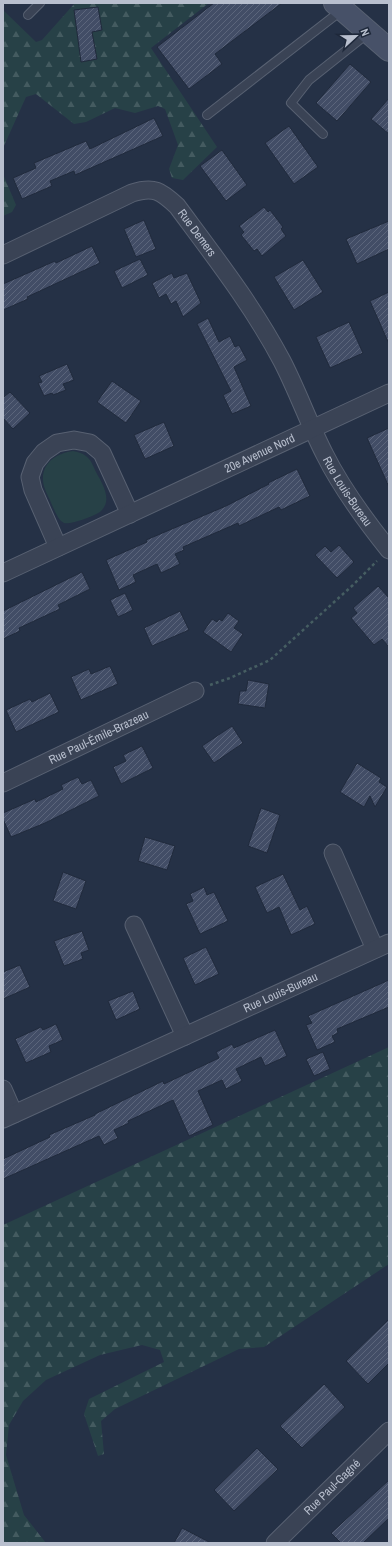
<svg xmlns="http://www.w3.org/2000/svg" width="392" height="1546" viewBox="0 0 392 1546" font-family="'Archivo Narrow',sans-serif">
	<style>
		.grass { fill: #274147 }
		.forest { fill: url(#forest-firs) }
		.building { fill: url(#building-hatch); stroke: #202a3c }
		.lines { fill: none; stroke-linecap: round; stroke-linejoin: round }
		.lane-casing { stroke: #586172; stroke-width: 10 }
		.street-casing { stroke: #586172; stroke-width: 19 }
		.secondary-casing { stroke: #586172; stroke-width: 24 }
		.path { stroke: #465e62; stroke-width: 2.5; stroke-dasharray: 3 3; stroke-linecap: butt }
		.lane { stroke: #3a4355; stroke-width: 8 }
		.street { stroke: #3a4355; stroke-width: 17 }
		.secondary { stroke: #475168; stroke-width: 22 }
		.labels { text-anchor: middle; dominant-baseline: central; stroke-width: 4; stroke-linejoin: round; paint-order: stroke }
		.street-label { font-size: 12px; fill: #b8bfce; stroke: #1e283a }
	</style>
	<defs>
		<pattern id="forest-firs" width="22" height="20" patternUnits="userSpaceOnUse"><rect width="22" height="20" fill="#274147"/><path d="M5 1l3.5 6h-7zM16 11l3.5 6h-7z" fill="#445b60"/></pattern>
		<pattern id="building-hatch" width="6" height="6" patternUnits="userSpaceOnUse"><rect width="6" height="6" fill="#424d66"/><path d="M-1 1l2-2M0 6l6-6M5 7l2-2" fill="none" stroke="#5b657b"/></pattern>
	</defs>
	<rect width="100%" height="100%" fill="#253146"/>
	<path class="grass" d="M 73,451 C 79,452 85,454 89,459 C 92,462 94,468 96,472 C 102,483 113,500 101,511 C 96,516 70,525 64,523 C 58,520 55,511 52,505 C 49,497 43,488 43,480 C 42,462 58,453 73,451 Z"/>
	<path class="forest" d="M 75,3 L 209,3 L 151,48 L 217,147 L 183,180 L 172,178 L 169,169 L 178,145 L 165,109 L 158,106 L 135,113 L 115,108 L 86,122 L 74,124 L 36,94 L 26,97 L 3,148 L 3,10 L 36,42 L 42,40 Z
		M 3,174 L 16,205 L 12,212 L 3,216 Z
		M 389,1047 L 389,1264 L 264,1347 L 239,1349 L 115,1409 L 101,1421 L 104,1454 L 98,1456 L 84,1414 L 89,1399 L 164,1362 L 160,1350 L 142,1345 L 100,1355 L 46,1380 L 23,1401 L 9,1425 L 6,1455 L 24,1515 L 46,1543 L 3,1543 L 3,1225 Z"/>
	<path class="building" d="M 214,3 L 282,3 L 215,54 L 222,64 L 189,89 L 157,47 Z
		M 98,7 L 102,30 L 92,32 L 97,59 L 81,62 L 74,10 Z
		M 350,64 L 371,82 L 337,121 L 316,103 Z
		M 389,98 L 389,134 L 371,119 Z
		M 154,118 L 163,136 L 75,175 L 74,171 L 50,181 L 52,186 L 22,199 L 13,178 L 36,168 L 34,163 L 86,141 L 90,149 Z
		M 289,126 L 318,167 L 294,184 L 265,143 Z
		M 222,150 L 247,185 L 226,201 L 200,166 Z
		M 264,207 L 268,212 L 270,210 L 283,227 L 281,229 L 286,236 L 262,256 L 257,249 L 254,251 L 241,235 L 244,232 L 239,226 Z
		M 144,220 L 156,249 L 136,257 L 124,229 Z
		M 389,221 L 389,249 L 357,264 L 346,239 Z
		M 92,246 L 100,263 L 27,297 L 28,299 L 3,310 L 3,284 L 55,261 L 56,263 Z
		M 140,259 L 148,275 L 122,288 L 114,271 Z
		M 303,260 L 323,292 L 294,310 L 274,277 Z
		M 172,273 L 174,278 L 187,273 L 201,303 L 183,317 L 176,301 L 171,304 L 166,294 L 159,298 L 152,283 Z
		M 389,292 L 389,344 L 370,301 Z
		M 208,318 L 219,342 L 230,336 L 235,347 L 239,345 L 247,360 L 234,367 L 251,406 L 232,414 L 223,395 L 231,391 L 197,324 Z
		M 349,322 L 363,353 L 330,368 L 316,337 Z
		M 67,364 L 74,380 L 63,384 L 66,390 L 53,395 L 52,393 L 44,396 L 38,383 L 42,382 L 39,376 Z
		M 112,381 L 141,401 L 126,423 L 97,402 Z
		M 10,392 L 30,413 L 13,429 L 3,418 L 3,398 Z
		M 164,422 L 174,446 L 145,459 L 134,435 Z
		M 389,428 L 389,487 L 367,438 Z
		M 297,469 L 310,496 L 281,510 L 279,507 L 239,526 L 238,523 L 183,547 L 184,550 L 175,554 L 180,564 L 161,573 L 157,564 L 133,575 L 136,582 L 119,590 L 106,560 L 147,542 L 146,540 L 226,506 L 269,484 L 268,483 Z
		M 339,545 L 354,562 L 337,578 L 315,555 L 325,546 L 331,552 Z
		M 82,572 L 90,589 L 58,605 L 60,609 L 19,628 L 20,631 L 3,639 L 3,611 Z
		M 378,586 L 389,598 L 389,647 L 382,639 L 374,645 L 351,618 L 357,613 L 353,608 Z
		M 125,593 L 133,610 L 118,617 L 110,600 Z
		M 180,611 L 189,630 L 152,646 L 144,628 Z
		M 228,613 L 239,621 L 234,628 L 243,634 L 231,652 L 203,632 L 212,619 L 217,622 L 219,619 L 222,621 Z
		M 110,666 L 118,684 L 81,700 L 71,677 L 89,669 L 91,674 Z
		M 248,680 L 269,684 L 265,708 L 238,704 L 240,691 L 246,691 Z
		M 50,693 L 59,712 L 16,732 L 6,710 L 30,699 L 32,702 Z
		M 232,726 L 243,743 L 214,763 L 202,746 Z
		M 142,746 L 153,768 L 121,784 L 113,767 L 126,761 L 123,755 Z
		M 357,763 L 381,778 L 379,782 L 387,787 L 375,807 L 370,796 L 364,807 L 340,792 Z
		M 78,777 L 82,784 L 91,780 L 99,796 L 45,823 L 11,837 L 3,819 L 3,813 L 35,799 L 36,802 L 63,789 L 61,785 Z
		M 261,808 L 280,815 L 267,853 L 248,846 Z
		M 145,837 L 175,846 L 167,870 L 138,861 Z
		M 63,872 L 86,881 L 76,909 L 53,901 Z
		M 283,874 L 300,910 L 307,906 L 315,924 L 291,935 L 279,907 L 267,913 L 255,887 Z
		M 204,887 L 207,895 L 214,892 L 228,921 L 200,934 L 186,904 L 193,901 L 190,894 Z
		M 82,931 L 89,950 L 81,953 L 83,959 L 64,966 L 54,941 Z
		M 206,947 L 219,974 L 195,985 L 183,958 Z
		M 20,965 L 30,987 L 3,999 L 3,972 Z
		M 389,980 L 389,1007 L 337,1029 L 338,1033 L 332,1036 L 335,1042 L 317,1050 L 306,1025 L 312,1023 L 308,1016 Z
		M 133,991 L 140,1009 L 116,1020 L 108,1001 Z
		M 56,1024 L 63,1040 L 49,1046 L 51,1052 L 26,1063 L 15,1039 L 41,1027 L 43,1030 Z
		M 275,1030 L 287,1056 L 265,1066 L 261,1057 L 236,1069 L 242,1081 L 226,1089 L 222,1080 L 198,1091 L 213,1125 L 189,1136 L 173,1100 L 128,1121 L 129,1123 L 114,1130 L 118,1138 L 104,1145 L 99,1136 L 3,1179 L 3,1159 L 50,1137 L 49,1135 L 95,1115 L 95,1114 L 163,1081 L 164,1084 L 219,1058 L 216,1052 L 232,1044 L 234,1048 Z
		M 323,1052 L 330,1069 L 314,1076 L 306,1059 Z
		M 389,1319 L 389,1363 L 368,1384 L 346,1361 Z
		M 324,1384 L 345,1407 L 302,1448 L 280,1426 Z
		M 257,1448 L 278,1469 L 234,1511 L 214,1490 Z
		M 389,1480 L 389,1518 L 363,1543 L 341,1543 L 331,1533 Z
		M 182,1528 L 211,1543 L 174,1543 Z"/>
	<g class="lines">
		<defs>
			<path id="lane" d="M 28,15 L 40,3
				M 207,115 L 342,10
				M 323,134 L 291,103 L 309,80 L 368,33"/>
			<g id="street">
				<path id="s1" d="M 3,255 L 132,193 C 154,186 161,191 177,206 C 214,256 253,306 282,361 C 298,392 309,424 325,455 C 342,489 365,520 389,550"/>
				<path d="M 58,547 L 33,490 L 30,477 L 35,463 L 44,452 L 57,443 L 74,440 L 90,443 L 102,453 L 130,514"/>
				<path id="s2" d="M 3,573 L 389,393"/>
				<path id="s3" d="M 3,783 L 195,691"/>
				<path d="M 333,853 L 375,949"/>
				<path d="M 134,925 L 185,1036"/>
				<path d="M 3,1089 L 14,1114"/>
				<path id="s4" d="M 3,1119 L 389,943"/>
				<path id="s5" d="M 275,1543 L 389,1431"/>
			</g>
			<path id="secondary" d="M 335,3 L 389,50"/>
		</defs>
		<use href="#lane" class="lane-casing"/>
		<use href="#street" class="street-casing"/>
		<use href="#secondary" class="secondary-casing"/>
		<path class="path" d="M 210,685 L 230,678 L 270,660 L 353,585 L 377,561"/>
		<use href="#lane" class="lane"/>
		<use href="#street" class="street"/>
		<use href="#secondary" class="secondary"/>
	</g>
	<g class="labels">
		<g class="street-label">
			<text stroke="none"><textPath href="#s1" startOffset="227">Rue Demers</textPath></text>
			<text stroke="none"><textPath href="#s2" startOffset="283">20e Avenue Nord</textPath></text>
			<text stroke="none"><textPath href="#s1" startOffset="527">Rue Louis-Bureau</textPath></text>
			<text stroke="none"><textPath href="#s3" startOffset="106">Rue Paul-Émile-Brazeau</textPath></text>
			<text stroke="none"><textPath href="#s4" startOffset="305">Rue Louis-Bureau</textPath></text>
			<text stroke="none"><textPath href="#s5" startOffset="80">Rue Paul-Gagné</textPath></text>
		</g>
	</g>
	<rect width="392" height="1546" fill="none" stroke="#b8bfce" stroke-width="8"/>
	<g transform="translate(356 36) rotate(68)" stroke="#1e283a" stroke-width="3" paint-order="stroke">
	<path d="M0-3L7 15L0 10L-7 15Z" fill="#b8bfce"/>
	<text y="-6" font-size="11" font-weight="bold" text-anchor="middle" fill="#b8bfce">N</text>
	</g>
</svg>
